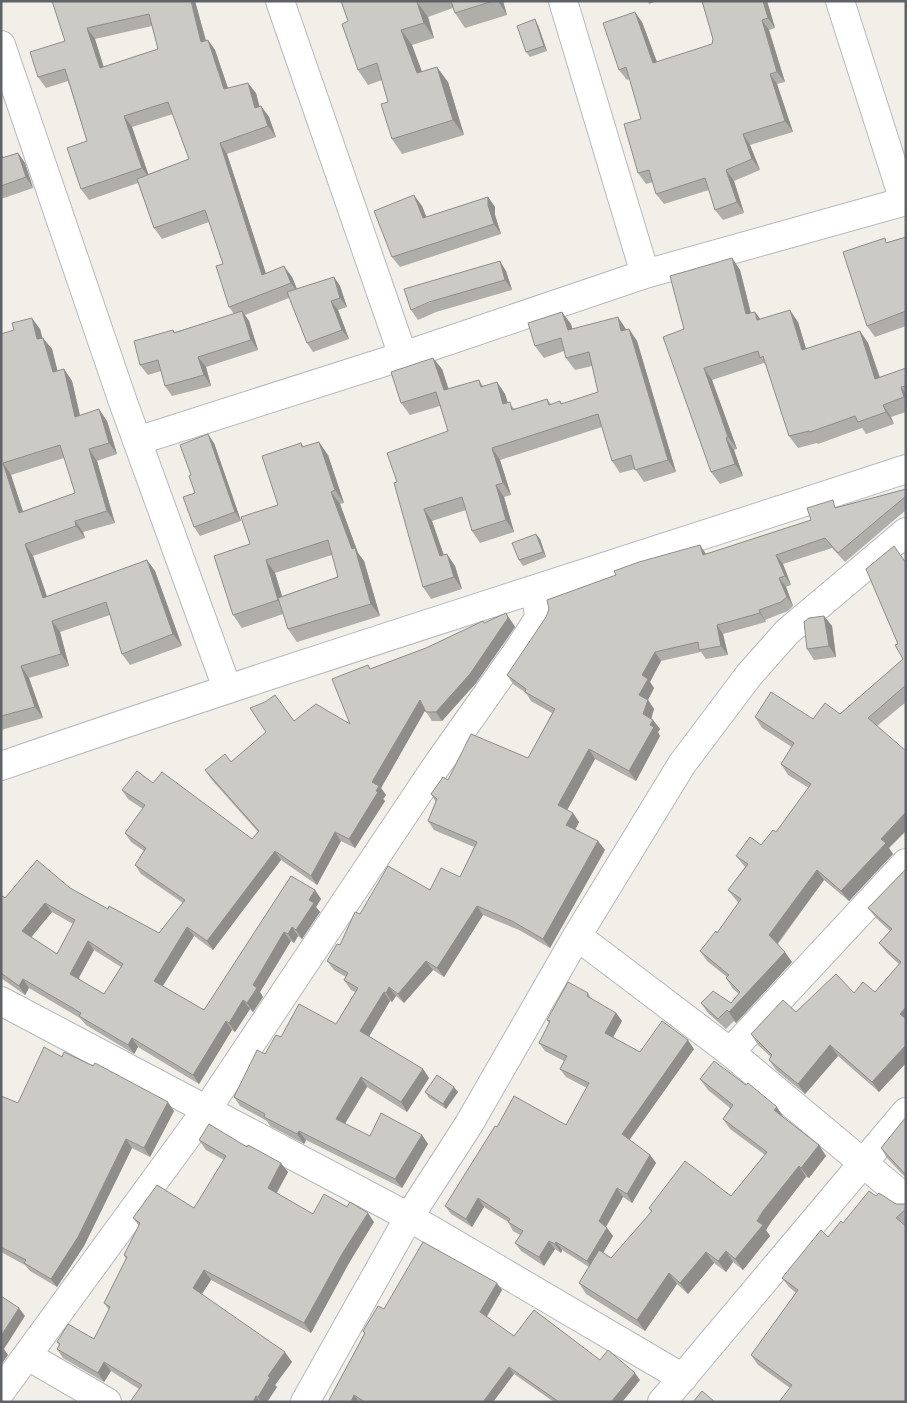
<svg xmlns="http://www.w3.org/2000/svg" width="907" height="1403" viewBox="0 0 907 1403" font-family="'DejaVu Sans',sans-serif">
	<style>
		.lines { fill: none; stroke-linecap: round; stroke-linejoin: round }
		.street-casing { stroke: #b5b8bc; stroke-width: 30 }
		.secondary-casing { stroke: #b6babf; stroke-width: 30 }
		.street { stroke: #fff; stroke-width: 28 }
		.secondary { stroke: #fff; stroke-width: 28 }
		.wall { fill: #afaea9; fill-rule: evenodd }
		.shaded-wall { fill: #8f8d8a }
		.building { fill: #cccac5; stroke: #8f8d8a; fill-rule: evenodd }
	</style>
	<rect width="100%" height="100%" fill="#f1efe8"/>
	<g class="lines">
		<defs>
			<path id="street" d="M 280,1 L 403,356
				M 563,1 L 645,274
				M 840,1 L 904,201
				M 1,45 L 123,402 L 227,688
				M 137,441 L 403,356 L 645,274 L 906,201
				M 577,936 L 730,1052 L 906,1199
				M 1,1001 L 409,1217 L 683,1378
				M 730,1052 L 906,863
				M 28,1356 L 107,1402
				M 1,1391 L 207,1109 L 433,771 L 519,649 L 539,618 L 536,590
				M 305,1402 L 409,1217 L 469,1124 L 577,936 L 682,764 L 749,675 L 787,632 L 906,532
				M 662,1402 L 906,1112"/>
			<path id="secondary" d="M 1,766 C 301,662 604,568 906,469"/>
		</defs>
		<use href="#street" class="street-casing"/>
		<use href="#secondary" class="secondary-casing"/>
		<use href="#street" class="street"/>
		<use href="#secondary" class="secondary"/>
	</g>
	<path class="wall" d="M 52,1 L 195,1 L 206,40 L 208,40 L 215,50 L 228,88 L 256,93 L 259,107 L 261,106 L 269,117 L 276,137 L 227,154 L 266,274 L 292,277 L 297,289 L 334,277 L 340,286 L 347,307 L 338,310 L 349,339 L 313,352 L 307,343 L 289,298 L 245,315 L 249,321 L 258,350 L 206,367 L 211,386 L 172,396 L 165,386 L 161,371 L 148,375 L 140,365 L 173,330 L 175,332 L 234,314 L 229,307 L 223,264 L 209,222 L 162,239 L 154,228 L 138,183 L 89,200 L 81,189 L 87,141 L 68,81 L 46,88 L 38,77 L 65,41 ZM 152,26 L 158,49 L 104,67 L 95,39 ZM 173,114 L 189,159 L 148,174 L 132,127 Z
		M 341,1 L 503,1 L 507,15 L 465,28 L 455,13 L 453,8 L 428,17 L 434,38 L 412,45 L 422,72 L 448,82 L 464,135 L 402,154 L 392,139 L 388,102 L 382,80 L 368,85 L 358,70 L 348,21 Z
		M 647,1 L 657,1 L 649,4 Z
		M 702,1 L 767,1 L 775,28 L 769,30 L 785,82 L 777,84 L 793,132 L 750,145 L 760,170 L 734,181 L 744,213 L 723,220 L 715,210 L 709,190 L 664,204 L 656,194 L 653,182 L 646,184 L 638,173 L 641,119 L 630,79 L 627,80 L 619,70 L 642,22 L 657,62 L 712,44 L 713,39 Z
		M 538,25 L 547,51 L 530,57 L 526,52 Z
		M 18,153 L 25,163 L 33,188 L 1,199 L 1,154 L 4,157 Z
		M 488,197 L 495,207 L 495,215 L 501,234 L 400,267 L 392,257 L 422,206 L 426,217 Z
		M 906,237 L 906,326 L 875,337 L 867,326 L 888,242 Z
		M 732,258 L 740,270 L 751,313 L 760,319 L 798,322 L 806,349 L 860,331 L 868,343 L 880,377 L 906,368 L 906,412 L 891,417 L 894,424 L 866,434 L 862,428 L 818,444 L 817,443 L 798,448 L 789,436 L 767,367 L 764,363 L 712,380 L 737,449 L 734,450 L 743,476 L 720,484 L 711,472 L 684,329 Z
		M 506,271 L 512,290 L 436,312 L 418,320 L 411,310 Z
		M 571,324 L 572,329 L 629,329 L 637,341 L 676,472 L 644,482 L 635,469 L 620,473 L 612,461 L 602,427 L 500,460 L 511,495 L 504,497 L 514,532 L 480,543 L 472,531 L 466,510 L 432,521 L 444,555 L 455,566 L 462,589 L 431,599 L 423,587 L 397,482 L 448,431 L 440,406 L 410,415 L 401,403 L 442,369 L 448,389 L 479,380 L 483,386 L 497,382 L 505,394 L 508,403 L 515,409 L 547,399 L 551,404 L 562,404 L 598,392 L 592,366 L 575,370 L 566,358 L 564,351 L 544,358 L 535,346 Z
		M 40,329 L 42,338 L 52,349 L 57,371 L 64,369 L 72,381 L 80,415 L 107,421 L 117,454 L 97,461 L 115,523 L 83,532 L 85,538 L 33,556 L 47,596 L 147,560 L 155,571 L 182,646 L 130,665 L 122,654 L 110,615 L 60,632 L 69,666 L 29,678 L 43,718 L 1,730 L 1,334 ZM 64,458 L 75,493 L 23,511 L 11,475 Z
		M 214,443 L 241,521 L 200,536 L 194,527 L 195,493 L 191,475 Z
		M 301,443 L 304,447 L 328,455 L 344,503 L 340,504 L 358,553 L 364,561 L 380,616 L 297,642 L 288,629 L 283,614 L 242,628 L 233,615 L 250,544 L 278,505 ZM 332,555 L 338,577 L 282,596 L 275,573 Z
		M 906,489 L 906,510 L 845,562 L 832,548 L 783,564 L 791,585 L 786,587 L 793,606 L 788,611 L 765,620 L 766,622 L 723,634 L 728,655 L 706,659 L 701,652 L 661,661 L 650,682 L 654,688 L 648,700 L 654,709 L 651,718 L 660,729 L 658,732 L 660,736 L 636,781 L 595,759 L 567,810 L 573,813 L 579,822 L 575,829 L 598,841 L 605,850 L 550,948 L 519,930 L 483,915 L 444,977 L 433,970 L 404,1003 L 396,996 L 392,1002 L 390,1001 L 369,1036 L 423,1069 L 429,1078 L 407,1112 L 367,1087 L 345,1124 L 370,1136 L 422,1135 L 428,1144 L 402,1188 L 306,1140 L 304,1144 L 270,1126 L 267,1121 L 240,1106 L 234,1097 L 265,1054 L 281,1037 L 336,1024 L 355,992 L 351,990 L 344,980 L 346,977 L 334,970 L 327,961 L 340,945 L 360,914 L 430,890 L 460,877 L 474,847 L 434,830 L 428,821 L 436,802 L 431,794 L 448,780 L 528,758 L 552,713 L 531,701 L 526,693 L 513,684 L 507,675 L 706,554 L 811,520 L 838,507 Z
		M 540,539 L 546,557 L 523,566 L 519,560 Z
		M 906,563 L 906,702 L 877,726 L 889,848 L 893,854 L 849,901 L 824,880 L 778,944 L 792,962 L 736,1023 L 734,1021 L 726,1029 L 708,1013 L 701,1003 L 731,1003 L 739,994 L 733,989 L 726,978 L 727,977 L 707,961 L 700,951 L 717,933 L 739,903 L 736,900 L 728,890 L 745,867 L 736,856 L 761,845 L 776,832 L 809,788 L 788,775 L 781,764 L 792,747 L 762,728 L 755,717 L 813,719 L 840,714 L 903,659 L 898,644 Z
		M 824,616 L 832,626 L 836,657 L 814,660 L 807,649 Z
		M 512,622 L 515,627 L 476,683 L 442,721 L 432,721 L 425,710 L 381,788 L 386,795 L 383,799 L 385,801 L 355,848 L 341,841 L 317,885 L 281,860 L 213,950 L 194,936 L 163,986 L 204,1010 L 315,890 L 321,899 L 316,907 L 320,912 L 302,939 L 298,936 L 294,943 L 291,941 L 260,992 L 263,997 L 253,1012 L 250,1009 L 235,1032 L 232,1030 L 199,1084 L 138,1047 L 134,1054 L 86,1025 L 80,1018 L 29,988 L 25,995 L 1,978 L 1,895 L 5,898 L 70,888 L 108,909 L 159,933 L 183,903 L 141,874 L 135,865 L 144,851 L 131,842 L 125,833 L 143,809 L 128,799 L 122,790 L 153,783 L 252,839 L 258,832 L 211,779 L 205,770 L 231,762 L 294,721 L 350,724 L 371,669 L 426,648 L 484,623 ZM 52,912 L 73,924 L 57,954 L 31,937 ZM 94,950 L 121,967 L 104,994 L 78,979 Z
		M 906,869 L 906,1063 L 879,1092 L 838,1056 L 805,1094 L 776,1070 L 769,1060 L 771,1057 L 758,1045 L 751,1034 L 796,1012 L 854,993 L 875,992 L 899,964 L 887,953 L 879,943 L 890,931 L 876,918 L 868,908 Z
		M 588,993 L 592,1000 L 616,1013 L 622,1021 L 613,1037 L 640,1052 L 694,1049 L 629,1140 L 650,1155 L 656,1163 L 632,1203 L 623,1197 L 606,1227 L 613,1236 L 603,1253 L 611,1258 L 651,1212 L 649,1208 L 731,1196 L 765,1155 L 730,1129 L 723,1119 L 730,1108 L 708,1090 L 700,1079 L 784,1118 L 819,1145 L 826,1156 L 809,1178 L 806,1177 L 771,1222 L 766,1230 L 770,1236 L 743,1270 L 733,1262 L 726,1272 L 714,1263 L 688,1294 L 677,1284 L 645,1331 L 586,1294 L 579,1283 L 589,1267 L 562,1250 L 561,1253 L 555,1249 L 544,1266 L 521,1251 L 515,1243 L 520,1235 L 513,1231 L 508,1222 L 484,1207 L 472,1227 L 451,1214 L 445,1206 L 497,1127 L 566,1125 L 587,1088 L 566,1077 L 560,1069 L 564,1061 L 545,1051 L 539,1043 L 549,1023 L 547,1020 Z
		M 62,1057 L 174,1111 L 150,1157 L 132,1148 L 84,1246 L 57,1287 L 30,1271 L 25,1265 L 1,1252 L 1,1096 L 18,1103 Z
		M 425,1092 L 458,1092 L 446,1109 L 429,1098 Z
		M 906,1117 L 906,1178 L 887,1158 L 881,1148 Z
		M 199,1140 L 288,1172 L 277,1193 L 313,1214 L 374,1222 L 349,1263 L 311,1333 L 211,1280 L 202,1294 L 292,1362 L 275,1385 L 277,1387 L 267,1402 L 130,1402 L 139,1389 L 111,1371 L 104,1382 L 63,1358 L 57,1349 L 59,1345 L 57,1342 L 94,1339 L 109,1310 L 104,1303 L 126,1259 L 124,1255 L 139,1226 L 133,1218 L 194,1208 L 224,1160 L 206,1150 Z
		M 876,1196 L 896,1204 L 904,1204 L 906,1209 L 906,1226 L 790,1388 L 758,1365 L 751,1355 L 796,1293 L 789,1287 L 782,1278 L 843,1223 Z
		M 502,1290 L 487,1317 L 514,1336 L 600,1360 L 640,1380 L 622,1402 L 554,1402 L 514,1374 L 493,1402 L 328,1402 L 364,1334 L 363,1331 L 384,1309 Z"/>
	<path class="shaded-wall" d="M 191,1 L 195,1 L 209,53 L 201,42 Z
		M 498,1 L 503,1 L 507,15 Z
		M 763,1 L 767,1 L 775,28 L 768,18 Z
		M 417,2 L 428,17 L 434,38 L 424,23 Z
		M 635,12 L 642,22 L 661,73 L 653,63 Z
		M 535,19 L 538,25 L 547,51 L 544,46 Z
		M 762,20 L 769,30 L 785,82 L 777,72 Z
		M 87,28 L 95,39 L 107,79 L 100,68 Z
		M 401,30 L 412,45 L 428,88 L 417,73 Z
		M 208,40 L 215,50 L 232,100 L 224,89 Z
		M 437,67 L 448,82 L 464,135 L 453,120 Z
		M 770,74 L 777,84 L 793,132 L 785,121 Z
		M 248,83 L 256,93 L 263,119 L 255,108 Z
		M 261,106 L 269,117 L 276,137 L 268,126 Z
		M 124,116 L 132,127 L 150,179 L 142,168 Z
		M 743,134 L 750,145 L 760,170 L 752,159 Z
		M 220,143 L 227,154 L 270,286 L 262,275 Z
		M 18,153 L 25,163 L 33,188 L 26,177 Z
		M 726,170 L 734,181 L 744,213 L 737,202 Z
		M 414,195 L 422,206 L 431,228 L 423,218 Z
		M 488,197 L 495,207 L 495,215 L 501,234 L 494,224 L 488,205 Z
		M 732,258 L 740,270 L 754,326 L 746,314 Z
		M 500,261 L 506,271 L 512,290 L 505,280 Z
		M 284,266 L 292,277 L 299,294 L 291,283 Z
		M 334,277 L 340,286 L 347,307 L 340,298 Z
		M 331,301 L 338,310 L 349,339 L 342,330 Z
		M 790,310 L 798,322 L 810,362 L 802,350 Z
		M 242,311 L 249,321 L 258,350 L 251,340 Z
		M 562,312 L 571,324 L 576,342 L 568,330 Z
		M 755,312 L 764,324 L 757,320 Z
		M 618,317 L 626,329 L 630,343 L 621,331 Z
		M 32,318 L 40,329 L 46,351 L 37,339 Z
		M 629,329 L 637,341 L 676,472 L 668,460 Z
		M 860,331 L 868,343 L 884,391 L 875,379 Z
		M 43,338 L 52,349 L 61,384 L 53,372 Z
		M 198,357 L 206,367 L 211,386 L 204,375 Z
		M 433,358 L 442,369 L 453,402 L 444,390 Z
		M 704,368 L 712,380 L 737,449 L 728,437 Z
		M 64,369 L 72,381 L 83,429 L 75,417 Z
		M 497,382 L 505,394 L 512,416 L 503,404 Z
		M 901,387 L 906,394 L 906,399 L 904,397 Z
		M 883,405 L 891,417 L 894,424 L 886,412 Z
		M 99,409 L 107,421 L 117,454 L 109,443 Z
		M 208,434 L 214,443 L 241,521 L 235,512 Z
		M 726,438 L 734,450 L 743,476 L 735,464 Z
		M 319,442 L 328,455 L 344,503 L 335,490 Z
		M 492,448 L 500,460 L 511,495 L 503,483 Z
		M 89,449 L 97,461 L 115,523 L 107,511 Z
		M 3,463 L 11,475 L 27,524 L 19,513 Z
		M 496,485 L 504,497 L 514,532 L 506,520 Z
		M 331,492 L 340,504 L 358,553 L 364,561 L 380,616 L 371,604 Z
		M 424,509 L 432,521 L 448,568 L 440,556 Z
		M 75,521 L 83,532 L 85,538 L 76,526 Z
		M 536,534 L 540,539 L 546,557 L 543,552 Z
		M 25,544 L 33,556 L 51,609 L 43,598 Z
		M 700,545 L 706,554 L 703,555 Z
		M 447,554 L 455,566 L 462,589 L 454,577 Z
		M 776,555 L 783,564 L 791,585 L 785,576 Z
		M 147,560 L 155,571 L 182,646 L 173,634 Z
		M 266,560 L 275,573 L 287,613 L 278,600 Z
		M 779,578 L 786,587 L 793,606 L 787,597 Z
		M 759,610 L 765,620 L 766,622 L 760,613 Z
		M 506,613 L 515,627 L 476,683 L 442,721 L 436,712 Z
		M 824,616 L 832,626 L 836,657 L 829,646 Z
		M 52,621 L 60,632 L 69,666 L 61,654 Z
		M 717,625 L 723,634 L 728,655 L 721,646 Z
		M 655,652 L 661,661 L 650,682 L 654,688 L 648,700 L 654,709 L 650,723 L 643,714 L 639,695 L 642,675 Z
		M 21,666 L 29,678 L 43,718 L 35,707 Z
		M 420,700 L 426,709 L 381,788 L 386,795 L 383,799 L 385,801 L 355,848 L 349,839 L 372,782 Z
		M 653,720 L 660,729 L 658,732 L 660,736 L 636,781 L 629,771 Z
		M 589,749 L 595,759 L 565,814 L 558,805 Z
		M 906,812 L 906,831 L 889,848 L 893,854 L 849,901 L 841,891 L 881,839 Z
		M 573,813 L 579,822 L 573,834 L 566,825 Z
		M 335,832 L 341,841 L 317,885 L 311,876 Z
		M 598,841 L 605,850 L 550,948 L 543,939 Z
		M 275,851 L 281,860 L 213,950 L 207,941 Z
		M 817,870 L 824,880 L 776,945 L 769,935 Z
		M 315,890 L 321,899 L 316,907 L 320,912 L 302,939 L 296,930 L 309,900 Z
		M 45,903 L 52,912 L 29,940 L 22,931 Z
		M 477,906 L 483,915 L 444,977 L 437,968 Z
		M 187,927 L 194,936 L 160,990 L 154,981 Z
		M 292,927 L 298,936 L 294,943 L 288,934 Z
		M 284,932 L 291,941 L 260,992 L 263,997 L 253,1012 L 247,1003 L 253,985 Z
		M 88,941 L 94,950 L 76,983 L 70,974 Z
		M 785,952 L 792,962 L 736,1023 L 729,1012 Z
		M 426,961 L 433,970 L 404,1003 L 398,994 Z
		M 23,979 L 29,988 L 25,995 L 19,986 Z
		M 389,987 L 396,996 L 392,1002 L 386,993 Z
		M 384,992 L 390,1001 L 367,1040 L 360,1031 Z
		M 243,1000 L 250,1009 L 235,1032 L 229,1023 Z
		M 906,1007 L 906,1022 L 900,1014 Z
		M 616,1013 L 622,1021 L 611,1041 L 605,1033 Z
		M 226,1021 L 232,1030 L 199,1084 L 193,1075 Z
		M 132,1038 L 138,1047 L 134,1054 L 128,1045 Z
		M 688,1040 L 694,1049 L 628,1142 L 622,1134 Z
		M 830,1045 L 838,1056 L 805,1094 L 798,1084 Z
		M 906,1045 L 906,1063 L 879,1092 L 872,1082 Z
		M 423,1069 L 429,1078 L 407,1112 L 401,1102 Z
		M 361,1077 L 367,1087 L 342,1128 L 336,1119 Z
		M 454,1087 L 458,1092 L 446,1109 L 443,1104 Z
		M 168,1102 L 174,1111 L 150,1157 L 144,1148 Z
		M 777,1107 L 784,1118 L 774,1110 Z
		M 299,1131 L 306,1140 L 304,1144 L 297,1134 Z
		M 422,1135 L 428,1144 L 402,1188 L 395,1179 Z
		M 126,1139 L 132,1148 L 84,1246 L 57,1287 L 51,1279 Z
		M 819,1145 L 826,1156 L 809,1178 L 801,1168 Z
		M 650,1155 L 656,1163 L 632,1203 L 627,1194 Z
		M 281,1163 L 288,1172 L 274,1197 L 268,1188 Z
		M 799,1166 L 806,1177 L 771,1222 L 766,1230 L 770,1236 L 743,1270 L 735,1259 L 763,1211 Z
		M 617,1188 L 623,1197 L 604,1230 L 599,1221 Z
		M 478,1198 L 484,1207 L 472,1227 L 466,1219 Z
		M 368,1213 L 374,1222 L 349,1263 L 311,1333 L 304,1323 L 342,1254 Z
		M 607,1228 L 613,1236 L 593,1270 L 587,1261 Z
		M 549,1241 L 555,1249 L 544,1266 L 539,1257 Z
		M 556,1242 L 562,1250 L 561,1253 L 555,1244 Z
		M 726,1251 L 733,1262 L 726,1272 L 718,1261 Z
		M 706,1252 L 714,1263 L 688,1294 L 680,1283 Z
		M 204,1270 L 211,1280 L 200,1297 L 193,1288 Z
		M 669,1273 L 677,1284 L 645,1331 L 637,1320 Z
		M 497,1283 L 502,1290 L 485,1319 L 480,1312 Z
		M 19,1308 L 25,1316 L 4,1349 L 8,1355 L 1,1365 L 1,1336 Z
		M 285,1352 L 292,1362 L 275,1385 L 277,1387 L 267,1402 L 261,1402 L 258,1397 L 268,1376 Z
		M 104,1362 L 111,1371 L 104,1382 L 98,1373 Z
		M 509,1367 L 514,1374 L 493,1402 L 483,1402 Z
		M 635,1373 L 640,1380 L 622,1402 L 611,1402 Z
		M 354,1395 L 359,1402 L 351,1402 Z
		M 256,1396 L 260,1402 L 253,1402 Z"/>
	<path class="building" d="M 52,1 L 191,1 L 201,42 L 208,40 L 224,89 L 248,83 L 255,108 L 261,106 L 268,126 L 220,143 L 262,275 L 284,266 L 291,283 L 229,307 L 216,266 L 223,264 L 205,210 L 154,228 L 137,179 L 189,159 L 168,102 L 124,116 L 142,168 L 81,189 L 67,148 L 87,141 L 65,69 L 38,77 L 30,52 L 65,41 ZM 149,14 L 158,49 L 100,68 L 87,28 Z
		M 341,1 L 419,1 L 417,2 L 424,23 L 401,30 L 417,73 L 437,67 L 453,120 L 392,139 L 381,104 L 388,102 L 377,63 L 358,70 L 342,24 L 348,21 Z
		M 451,1 L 493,1 L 455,13 Z
		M 702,1 L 763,1 L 768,18 L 762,20 L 777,72 L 770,74 L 785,121 L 743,134 L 752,159 L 726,170 L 737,202 L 715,210 L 705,178 L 656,194 L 649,170 L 638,173 L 624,124 L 641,119 L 626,67 L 619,70 L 603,23 L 635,12 L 653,63 L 712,44 L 713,39 Z
		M 535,19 L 544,46 L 526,52 L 517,26 Z
		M 18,153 L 26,177 L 1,186 L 1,157 L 2,158 Z
		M 414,195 L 423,218 L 488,197 L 488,205 L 494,224 L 392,257 L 374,211 Z
		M 906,237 L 906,311 L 867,326 L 843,252 L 885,238 L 886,243 Z
		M 732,258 L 746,314 L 755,312 L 757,320 L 790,310 L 802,350 L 860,331 L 875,379 L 906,368 L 906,386 L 901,387 L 904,397 L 883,405 L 886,412 L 858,422 L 855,416 L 810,432 L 809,431 L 789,436 L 763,356 L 760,358 L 758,351 L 704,368 L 728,437 L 726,438 L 735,464 L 711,472 L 663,337 L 684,329 L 670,276 Z
		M 500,261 L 505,280 L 429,302 L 411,310 L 404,289 Z
		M 334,277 L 340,298 L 331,301 L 342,330 L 307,343 L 287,292 Z
		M 242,311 L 251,340 L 198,357 L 204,375 L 165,386 L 158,360 L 140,365 L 134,341 L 173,330 L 174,333 Z
		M 562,312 L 568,330 L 618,317 L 621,331 L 629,329 L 668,460 L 635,470 L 631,455 L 612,461 L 598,414 L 492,448 L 503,483 L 496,485 L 506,520 L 472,531 L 462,497 L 424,509 L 440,556 L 447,554 L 454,577 L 423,587 L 394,483 L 397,482 L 387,453 L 448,431 L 436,392 L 401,403 L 391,372 L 433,358 L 444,390 L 479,380 L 481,387 L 497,382 L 503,404 L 510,402 L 512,410 L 547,399 L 549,405 L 560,401 L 561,404 L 598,392 L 589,352 L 566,358 L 561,338 L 535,346 L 528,323 Z
		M 32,318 L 37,339 L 43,338 L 53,372 L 64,369 L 75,417 L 99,409 L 109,443 L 89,449 L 107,511 L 75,521 L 76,526 L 25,544 L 43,598 L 147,560 L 173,634 L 122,654 L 106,602 L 52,621 L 61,654 L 21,666 L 35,707 L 1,716 L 1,334 L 14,330 L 12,323 ZM 60,445 L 75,493 L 19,513 L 3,463 Z
		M 208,434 L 235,512 L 194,527 L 183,497 L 195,493 L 189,476 L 191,475 L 180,445 Z
		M 319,442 L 335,490 L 331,492 L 352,549 L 355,548 L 371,604 L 288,629 L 278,598 L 338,577 L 328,540 L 266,560 L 278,600 L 233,615 L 214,556 L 250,544 L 241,517 L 278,505 L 262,456 L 301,443 L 302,447 Z
		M 906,489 L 906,496 L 838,553 L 825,538 L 776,555 L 785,576 L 779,578 L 787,597 L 781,602 L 759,610 L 760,613 L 717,625 L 721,646 L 699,650 L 698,642 L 655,652 L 642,675 L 648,679 L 639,695 L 648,700 L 643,714 L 653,720 L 650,725 L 654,727 L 629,771 L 589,749 L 558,805 L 573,813 L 566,825 L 598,841 L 543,939 L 512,921 L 477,906 L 437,968 L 426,961 L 398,994 L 389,987 L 386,993 L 384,992 L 360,1031 L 423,1069 L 401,1102 L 361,1077 L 336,1119 L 370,1136 L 381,1113 L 422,1135 L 395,1179 L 299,1131 L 297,1134 L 264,1117 L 265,1114 L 234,1097 L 257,1050 L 265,1054 L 276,1035 L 281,1037 L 299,1004 L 336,1024 L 358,988 L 344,980 L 348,973 L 327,961 L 337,944 L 340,945 L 355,912 L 360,914 L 388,866 L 430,890 L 441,868 L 460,877 L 477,842 L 428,821 L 437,799 L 431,794 L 443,777 L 448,780 L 471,734 L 528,758 L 555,709 L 525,692 L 526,689 L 507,675 L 546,617 L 549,609 L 547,600 L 616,575 L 614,571 L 639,562 L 700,545 L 703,555 L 811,520 L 807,508 L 833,500 L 835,508 Z
		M 536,534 L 543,552 L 519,560 L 512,543 Z
		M 894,546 L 906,563 L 906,685 L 868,718 L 906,751 L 906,812 L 881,839 L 886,843 L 841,891 L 817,870 L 769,935 L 785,952 L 729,1012 L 727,1010 L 718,1019 L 701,1003 L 713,991 L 731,1003 L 740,992 L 726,978 L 729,975 L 700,951 L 716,931 L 717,933 L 741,899 L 728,890 L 748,864 L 736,856 L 750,837 L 761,845 L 773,830 L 776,832 L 811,784 L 781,764 L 794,743 L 755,717 L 771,692 L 813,719 L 825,703 L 840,714 L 903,659 L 895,645 L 898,644 L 866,569 Z
		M 506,613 L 508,618 L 470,674 L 436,712 L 426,712 L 420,700 L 372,782 L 379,786 L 376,791 L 378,792 L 349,839 L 335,832 L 311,876 L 275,851 L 207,941 L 187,927 L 154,981 L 204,1010 L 291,876 L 315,890 L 309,900 L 314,903 L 296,930 L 292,927 L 288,934 L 284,932 L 253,985 L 257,988 L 247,1003 L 243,1000 L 229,1023 L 226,1021 L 193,1075 L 132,1038 L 128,1045 L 79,1016 L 81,1013 L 23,979 L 19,986 L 1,973 L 1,895 L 5,898 L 37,860 L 70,888 L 108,909 L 109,906 L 159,933 L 185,900 L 135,865 L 146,848 L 125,833 L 145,805 L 122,790 L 137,771 L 153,783 L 162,772 L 252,839 L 259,831 L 205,770 L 225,754 L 231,762 L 266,732 L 250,708 L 265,702 L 275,695 L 294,721 L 316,704 L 350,724 L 332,679 L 368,665 L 370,669 L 426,648 L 483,621 L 484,623 ZM 45,903 L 75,920 L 57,954 L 22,931 ZM 88,941 L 123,964 L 104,994 L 70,974 Z
		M 824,616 L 829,646 L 807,649 L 804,622 L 809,618 Z
		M 906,869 L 906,1007 L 900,1014 L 906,1019 L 906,1045 L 872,1082 L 830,1045 L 798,1084 L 769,1060 L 772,1055 L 751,1034 L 783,1000 L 796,1012 L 836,974 L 854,993 L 863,982 L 875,992 L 901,962 L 879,943 L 892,929 L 868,908 Z
		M 568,982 L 588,993 L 587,996 L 616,1013 L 605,1033 L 640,1052 L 662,1021 L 688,1040 L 622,1134 L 650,1155 L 627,1194 L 617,1188 L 599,1221 L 607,1228 L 587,1261 L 556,1242 L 555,1244 L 549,1241 L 539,1257 L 515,1243 L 523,1231 L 508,1222 L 510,1219 L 478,1198 L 466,1219 L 445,1206 L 495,1126 L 497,1127 L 514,1096 L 566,1125 L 589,1083 L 560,1069 L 567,1056 L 539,1043 L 550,1021 L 547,1020 Z
		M 44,1047 L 62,1057 L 64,1052 L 93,1066 L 95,1063 L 168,1102 L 144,1148 L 126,1139 L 78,1237 L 51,1279 L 24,1263 L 26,1260 L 1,1247 L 1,1096 L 18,1103 Z
		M 714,1061 L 746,1085 L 748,1083 L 777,1107 L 774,1110 L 819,1145 L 801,1168 L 799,1166 L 763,1211 L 757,1221 L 763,1225 L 735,1259 L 726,1251 L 718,1261 L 706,1252 L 680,1283 L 669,1273 L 637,1320 L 579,1283 L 599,1250 L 611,1258 L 652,1211 L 649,1208 L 685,1161 L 731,1196 L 767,1152 L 723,1119 L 733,1105 L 700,1079 Z
		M 437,1075 L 454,1087 L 443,1104 L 425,1092 Z
		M 906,1117 L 906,1175 L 881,1148 Z
		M 209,1124 L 247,1147 L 248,1145 L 281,1163 L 268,1188 L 313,1214 L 324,1194 L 347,1207 L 350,1202 L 368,1213 L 342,1254 L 304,1323 L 204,1270 L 193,1288 L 285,1352 L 268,1376 L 270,1377 L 258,1397 L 256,1396 L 253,1402 L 130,1402 L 142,1385 L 104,1362 L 98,1373 L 57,1349 L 60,1344 L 57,1342 L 68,1324 L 94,1339 L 110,1307 L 104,1303 L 127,1257 L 124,1255 L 140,1223 L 133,1218 L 157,1185 L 194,1208 L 226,1156 L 199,1140 Z
		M 869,1191 L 876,1196 L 879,1193 L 896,1204 L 904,1204 L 906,1203 L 906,1209 L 896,1218 L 906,1226 L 906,1402 L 779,1402 L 792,1385 L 751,1355 L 798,1290 L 782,1278 L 821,1230 L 828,1237 L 841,1221 L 843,1223 Z
		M 423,1242 L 497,1283 L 480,1312 L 514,1336 L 534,1310 L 600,1360 L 608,1350 L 635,1373 L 611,1402 L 559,1402 L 509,1367 L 483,1402 L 365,1402 L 354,1395 L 351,1402 L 328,1402 L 365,1333 L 363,1331 L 378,1306 L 384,1309 Z
		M 1,1296 L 19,1308 L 1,1336 Z
		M 702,1391 L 715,1402 L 693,1402 Z"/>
	<rect width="907" height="1403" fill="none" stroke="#5f6368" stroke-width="5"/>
</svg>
